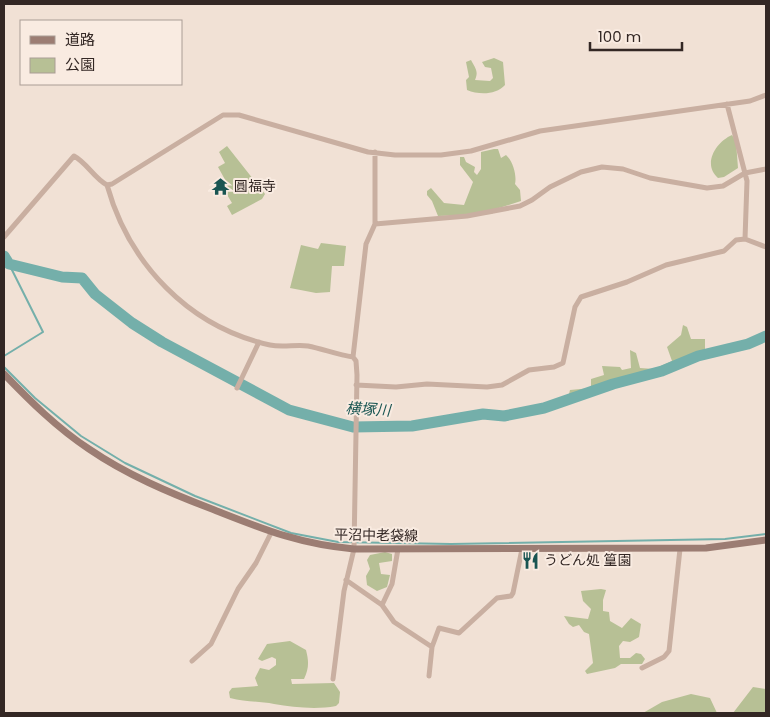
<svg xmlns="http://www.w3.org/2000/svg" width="770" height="717" viewBox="0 0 770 717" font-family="Poppins,'Noto Sans JP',sans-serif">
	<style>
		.green { fill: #b7c095 }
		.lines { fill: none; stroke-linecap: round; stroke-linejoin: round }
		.stream { stroke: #74afaa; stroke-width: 2 }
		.river { stroke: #74afaa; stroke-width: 11 }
		.street { stroke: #c9afa1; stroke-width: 5 }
		.secondary { stroke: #9c7d73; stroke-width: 7 }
		.labels { text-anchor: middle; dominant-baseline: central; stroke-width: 4; stroke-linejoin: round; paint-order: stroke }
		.poi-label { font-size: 14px; fill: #332724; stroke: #f9ebe1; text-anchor: start }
		.street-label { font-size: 14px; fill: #332724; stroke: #f9ebe1 }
		.water-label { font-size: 15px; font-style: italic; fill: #195552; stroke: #f9ebe1 }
	</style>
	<rect width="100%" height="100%" fill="#f1e1d5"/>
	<path class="green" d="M 494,58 L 503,62 L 505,85 C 496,95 479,95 467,90 L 466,80 L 469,77 L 466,62 L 471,60 C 475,68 479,71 475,80 L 490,81 L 493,78 L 491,68 L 485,67 L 482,62 Z
		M 732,135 L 736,142 L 738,168 L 724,177 L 718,178 C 702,164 716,142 732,135 Z
		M 227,146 L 265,194 L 262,199 L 232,215 L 227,206 L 232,203 L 223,188 L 228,185 L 218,167 L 225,163 L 219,152 Z
		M 494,149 L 498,149 L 501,158 L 506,155 C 513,161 517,176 515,184 L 520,190 L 521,201 L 496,209 L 492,214 L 438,216 L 432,201 L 427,195 L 427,191 L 431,188 L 444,203 L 464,205 L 473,182 L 460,165 L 460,157 L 464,157 L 466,162 L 475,167 L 474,172 L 477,175 L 481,169 L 481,152 Z
		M 321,243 L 346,246 L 344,266 L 332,266 L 330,292 L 316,293 L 290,288 L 301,245 L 318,249 Z
		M 683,325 L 687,327 L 691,339 L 705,339 L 705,350 L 703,356 L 687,362 L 680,361 L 660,371 L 618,379 L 599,392 L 575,399 L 568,398 L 570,390 L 591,388 L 591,379 L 604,375 L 602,366 L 620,367 L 622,370 L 631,368 L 630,350 L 636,353 L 640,368 L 654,369 L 672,361 L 667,347 L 681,335 Z
		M 385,552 L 392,554 L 392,561 L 379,563 L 381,574 L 390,575 L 387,587 L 377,591 L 367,585 L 366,576 L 370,569 L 367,560 L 370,555 Z
		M 601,589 L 606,590 L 603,600 L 603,611 L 609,612 L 610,621 L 622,628 L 631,618 L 641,624 L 639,637 L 630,642 L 623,641 L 619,646 L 620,658 L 630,658 L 636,653 L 641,654 L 645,659 L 642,664 L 621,664 L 615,668 L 587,674 L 585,671 L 593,663 L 589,634 L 584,632 L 579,625 L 573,627 L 569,624 L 564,616 L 588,619 L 591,609 L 583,601 L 581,591 Z
		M 290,641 L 306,650 C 309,662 309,668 304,679 L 291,679 L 292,684 L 334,683 L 340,692 L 339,703 L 336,706 C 315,710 293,707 274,704 C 260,701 245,702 230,698 L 229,692 L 232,688 L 258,686 L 255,678 L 260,668 L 269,670 L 276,665 L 276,659 L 272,657 L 262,661 L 258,659 L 267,644 Z
		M 753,687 L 766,689 L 766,713 L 733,713 Z
		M 691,694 L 710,698 L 717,713 L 643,713 L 662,702 Z"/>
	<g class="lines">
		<path class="stream" d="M 4,356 L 43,332 L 9,264
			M 4,367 L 35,398 L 81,436 L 125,463 L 195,496 L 291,533 L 338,542 L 451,544 L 725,539 L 766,534"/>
		<path class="river" d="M 4,256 L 9,264 L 62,277 L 82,278 L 95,294 L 132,323 L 162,342 L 289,410 L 353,427 L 412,426 L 483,414 L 504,416 L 544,408 L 613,384 L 662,371 L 698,356 L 748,344 L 766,336"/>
		<path class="street" d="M 727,104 L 747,181 L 745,239
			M 107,185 C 129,264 189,327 270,345 C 283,348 296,344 308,346 C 323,349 338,355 353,357
			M 375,224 L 375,152
			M 4,237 L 74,156 C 87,163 94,178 107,185 L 112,184 L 223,115 L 239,115 L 368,152 L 395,155 L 441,155 L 471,151 L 540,131 L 750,101 L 766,95
			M 356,385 L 396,387 L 427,384 L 487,387 L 502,385 L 529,370 L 554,367 L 563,363 L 575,307 L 581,297 L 627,282 L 666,265 L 724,251 L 736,240 L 745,239 L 766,247
			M 237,388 L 259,342
			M 346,580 L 382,605 L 394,622 L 432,647
			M 382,605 L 392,584 L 398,549
			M 192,661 L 211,644 L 238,589 L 256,563 L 271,533
			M 642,668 L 664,657 L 669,651 L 680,549
			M 429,676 L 432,647 L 439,628 L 459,633 L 497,598 L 511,596 L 513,593 L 522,549
			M 333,679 L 344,591 L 354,549 L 357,375 L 356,361 L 353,357 L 366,244 L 375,224 L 467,216 L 520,206 L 532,200 L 550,187 L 581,172 L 602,167 L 623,169 L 650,178 L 707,188 L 723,186 L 745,173 L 766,169"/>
		<path class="secondary" d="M 4,374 C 30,401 57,428 89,449 C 127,475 170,493 212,509 C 263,529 298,544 354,549 L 706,548 L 766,540"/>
	</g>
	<defs>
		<symbol id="temple-bare" viewBox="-9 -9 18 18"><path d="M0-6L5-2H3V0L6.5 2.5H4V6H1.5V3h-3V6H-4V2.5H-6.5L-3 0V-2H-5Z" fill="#195552" stroke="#f9ebe1" stroke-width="2.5" paint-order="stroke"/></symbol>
		<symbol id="restaurant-bare" viewBox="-9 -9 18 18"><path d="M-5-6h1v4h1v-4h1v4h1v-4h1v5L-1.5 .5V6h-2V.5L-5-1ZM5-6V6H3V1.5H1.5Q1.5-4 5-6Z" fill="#195552" stroke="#f9ebe1" stroke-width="2.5" paint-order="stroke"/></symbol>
	</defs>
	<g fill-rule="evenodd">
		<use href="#temple-bare" x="208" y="174" width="25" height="25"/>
		<use href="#restaurant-bare" x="518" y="548" width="25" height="25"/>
	</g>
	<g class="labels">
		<g class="poi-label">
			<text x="234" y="186">圓福寺</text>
			<text x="544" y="560">うどん処 篁園</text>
		</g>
		<g class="street-label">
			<text transform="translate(376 535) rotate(1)">平沼中老袋線</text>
		</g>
		<g class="water-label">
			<text transform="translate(368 409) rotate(3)">横塚川</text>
		</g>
	</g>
	<rect width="770" height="717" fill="none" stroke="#332724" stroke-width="10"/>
	<rect x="20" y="20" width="162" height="65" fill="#f9ebe1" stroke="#aa9d95"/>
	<rect x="30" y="36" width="25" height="8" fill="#9c7d73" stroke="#aa9d95"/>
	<text x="65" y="45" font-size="15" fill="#332724">道路</text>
	<rect x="30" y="58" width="25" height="15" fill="#b7c095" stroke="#aa9d95"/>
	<text x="65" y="70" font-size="15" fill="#332724">公園</text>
	<path d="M590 42v8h92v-8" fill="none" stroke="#332724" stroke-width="2.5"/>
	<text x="598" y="42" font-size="15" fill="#332724" stroke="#f9ebe1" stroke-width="4" paint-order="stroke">100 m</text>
</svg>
